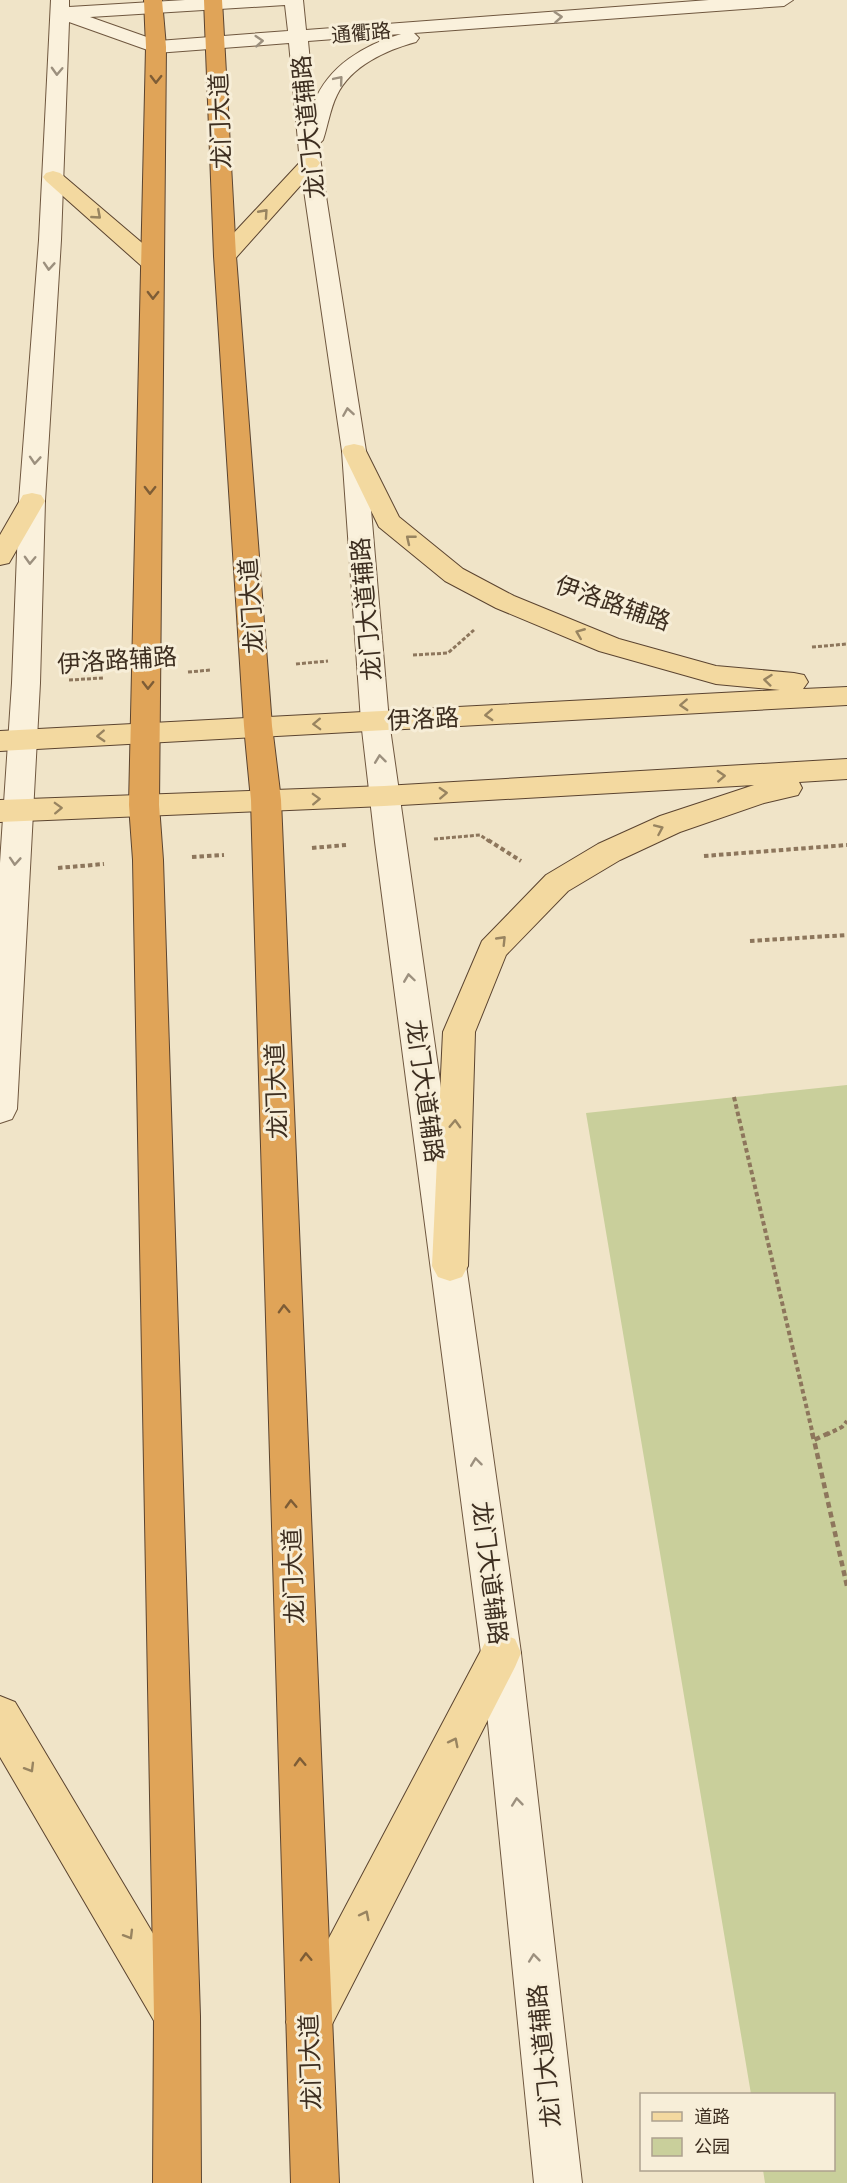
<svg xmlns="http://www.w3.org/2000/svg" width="847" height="2183" viewBox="0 0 847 2183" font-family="'Zilla Slab','Noto Sans SC',serif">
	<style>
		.green { fill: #c9cf9b }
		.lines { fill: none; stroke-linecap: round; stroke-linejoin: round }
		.secondary-casing { stroke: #6f573f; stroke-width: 2 }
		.primary-casing { stroke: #5b4430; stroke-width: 2 }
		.highway-casing { stroke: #5b4430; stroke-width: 2 }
		.path-far2 { stroke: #8d765c; stroke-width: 3; stroke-dasharray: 4 2; stroke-linecap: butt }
		.path-far1 { stroke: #8d765c; stroke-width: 4; stroke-dasharray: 4.5 3; stroke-linecap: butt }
		.path { stroke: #8d765c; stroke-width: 4.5; stroke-dasharray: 6 4; stroke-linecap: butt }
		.secondary { fill: #faf1dc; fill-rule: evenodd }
		.primary { fill: #f3d9a0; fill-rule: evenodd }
		.highway { fill: #e0a458; fill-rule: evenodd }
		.oneway { stroke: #9c907e }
		.oneway2 { stroke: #7e5d36 }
		.oneway3 { stroke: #988460 }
		.labels { text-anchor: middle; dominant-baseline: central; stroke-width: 6; stroke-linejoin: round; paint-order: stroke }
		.far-street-label { font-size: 20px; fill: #3d2e20; stroke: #f7eed8 }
		.street-label { font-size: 24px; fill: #3d2e20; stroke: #f7eed8 }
	</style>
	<rect width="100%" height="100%" fill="#f0e4c8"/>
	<path class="green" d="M 847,1085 L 847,2183 L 765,2183 L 763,2170 L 834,2170 L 834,2094 L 751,2094 L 586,1113 Z"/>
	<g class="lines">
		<defs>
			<path id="secondary" d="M 51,0 L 69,0 L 69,7 L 185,0 L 303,0 L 306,30 L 709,0 L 793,0 L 784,6 L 414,33 L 419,38 L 416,42 C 386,50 351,66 337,95 C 330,109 328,125 323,140 L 318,145 L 366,451 L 389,721 L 521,1653 L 582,2183 L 534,2183 L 481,1653 L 375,842 L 361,721 L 342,451 L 300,163 L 289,43 L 156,53 L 69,22 L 61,240 L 45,501 L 40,683 L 17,1109 L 12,1119 L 0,1123 L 0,863 L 12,683 L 19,501 L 39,240 ZM 285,5 L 288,31 L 158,41 L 90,17 ZM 401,34 C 364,45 328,66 314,103 L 308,41 Z"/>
			<path id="primary" d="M 310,157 L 317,159 L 320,163 L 317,167 L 233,261 L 217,261 L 214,256 L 217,251 L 303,159 Z
				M 53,171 L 60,173 L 161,259 L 164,264 L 161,269 L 145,269 L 46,181 L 43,177 L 46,173 Z
				M 354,444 L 363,446 L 366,451 L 399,517 L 463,569 L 514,596 L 619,639 L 716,666 L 794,673 L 804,675 L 808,682 L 803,689 L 847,687 L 847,705 L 0,751 L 0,731 L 780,690 L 716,684 L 599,651 L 496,608 L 445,581 L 379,527 L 342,451 L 345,446 Z
				M 32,493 L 41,495 L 45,501 L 9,563 L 0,565 L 0,535 L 23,495 Z
				M 847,759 L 847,779 L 799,782 L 802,788 L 798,795 L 764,803 L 680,832 L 620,860 L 568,891 L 506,955 L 475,1032 L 468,1266 L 462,1277 L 450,1281 L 438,1277 L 432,1266 L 443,1032 L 482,941 L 546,875 L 598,844 L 660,816 L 754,785 L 384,806 L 0,822 L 0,800 L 384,786 Z
				M 501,1633 L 515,1639 L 521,1653 L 515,1667 L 325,2038 L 309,2045 L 293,2038 L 286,2022 L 293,2006 L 487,1639 Z
				M 0,1696 L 15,1702 L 192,1999 L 199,2015 L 192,2031 L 176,2038 L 160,2031 L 0,1757 Z"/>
			<path id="highway" d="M 144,0 L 162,0 L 166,47 L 159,805 L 163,860 L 200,2016 L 201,2183 L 153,2183 L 154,2016 L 133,860 L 129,805 L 146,47 Z
				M 204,0 L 222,0 L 236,256 L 272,726 L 281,800 L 339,2183 L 291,2183 L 251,800 L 244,726 L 214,256 Z"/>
		</defs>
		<use href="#secondary" class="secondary-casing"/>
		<use href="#primary" class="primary-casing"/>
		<use href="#highway" class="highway-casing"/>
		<path class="path-far2" d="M 812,647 L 847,644
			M 413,655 L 448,653 L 474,630
			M 296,664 L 328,661
			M 188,672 L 211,670
			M 69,680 L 103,678
			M 434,839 L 480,835 L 490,842"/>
		<path class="path-far1" d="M 488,840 L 521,861
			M 312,848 L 346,845
			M 704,856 L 847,845
			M 192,857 L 224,855
			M 58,868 L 104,864
			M 750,941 L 847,935
			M 734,1097 L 813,1435
			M 826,1435 L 842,1427 L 847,1421"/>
		<path class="path" d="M 812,1433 L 814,1440
			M 829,1433 L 814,1440 L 847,1586"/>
		<use href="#secondary" class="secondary"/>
		<use href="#primary" class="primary"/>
		<use href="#highway" class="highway"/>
	</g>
	<defs><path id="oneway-chevron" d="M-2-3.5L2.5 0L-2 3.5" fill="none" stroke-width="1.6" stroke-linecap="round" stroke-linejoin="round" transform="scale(1.5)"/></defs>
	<g class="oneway">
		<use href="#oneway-chevron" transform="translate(558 17) rotate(-4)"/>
		<use href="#oneway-chevron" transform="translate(259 41) rotate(-4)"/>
		<use href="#oneway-chevron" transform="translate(57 71) rotate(92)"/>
		<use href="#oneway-chevron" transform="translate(339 80) rotate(-50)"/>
		<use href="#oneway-chevron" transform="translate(49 266) rotate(94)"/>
		<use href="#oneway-chevron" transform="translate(348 412) rotate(-99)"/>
		<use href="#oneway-chevron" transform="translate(35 460) rotate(94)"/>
		<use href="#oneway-chevron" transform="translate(30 560) rotate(92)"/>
		<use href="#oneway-chevron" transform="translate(380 759) rotate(-97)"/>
		<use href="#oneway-chevron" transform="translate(15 861) rotate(94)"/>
		<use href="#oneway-chevron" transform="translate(409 978) rotate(-98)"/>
		<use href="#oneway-chevron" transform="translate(476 1462) rotate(-97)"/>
		<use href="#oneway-chevron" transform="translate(517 1802) rotate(-96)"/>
		<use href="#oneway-chevron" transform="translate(534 1958) rotate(-96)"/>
	</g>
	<g class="oneway2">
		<use href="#oneway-chevron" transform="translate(156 79) rotate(91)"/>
		<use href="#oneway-chevron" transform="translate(153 295) rotate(91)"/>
		<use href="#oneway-chevron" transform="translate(150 490) rotate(91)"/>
		<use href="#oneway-chevron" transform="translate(148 685) rotate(91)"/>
		<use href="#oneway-chevron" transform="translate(284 1309) rotate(-92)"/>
		<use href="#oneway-chevron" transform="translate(291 1504) rotate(-92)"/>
		<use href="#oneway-chevron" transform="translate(300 1762) rotate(-92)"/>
		<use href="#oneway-chevron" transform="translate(306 1957) rotate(-92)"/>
	</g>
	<g class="oneway3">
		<use href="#oneway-chevron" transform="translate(264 213) rotate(-48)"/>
		<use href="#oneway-chevron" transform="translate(97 215) rotate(41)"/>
		<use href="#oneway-chevron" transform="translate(410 539) rotate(-141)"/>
		<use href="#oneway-chevron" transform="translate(580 633) rotate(-158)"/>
		<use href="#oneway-chevron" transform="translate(768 680) rotate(-174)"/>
		<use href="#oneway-chevron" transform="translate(684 705) rotate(177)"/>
		<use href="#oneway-chevron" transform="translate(489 715) rotate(177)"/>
		<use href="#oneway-chevron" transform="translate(317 724) rotate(178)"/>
		<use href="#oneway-chevron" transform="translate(101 736) rotate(177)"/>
		<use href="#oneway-chevron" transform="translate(721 776) rotate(-3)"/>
		<use href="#oneway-chevron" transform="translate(443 793) rotate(-3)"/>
		<use href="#oneway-chevron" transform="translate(316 799) rotate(-2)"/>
		<use href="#oneway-chevron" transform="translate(58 808) rotate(-2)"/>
		<use href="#oneway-chevron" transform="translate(659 829) rotate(-24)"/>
		<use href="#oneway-chevron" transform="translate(502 940) rotate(-46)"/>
		<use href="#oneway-chevron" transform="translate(455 1124) rotate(-88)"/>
		<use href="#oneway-chevron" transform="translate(454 1742) rotate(-63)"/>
		<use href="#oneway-chevron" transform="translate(30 1768) rotate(59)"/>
		<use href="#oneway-chevron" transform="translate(365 1915) rotate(-63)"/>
		<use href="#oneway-chevron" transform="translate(129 1935) rotate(59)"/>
	</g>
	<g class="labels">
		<g class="far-street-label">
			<text transform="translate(361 33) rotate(-5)">通衢路</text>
		</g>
		<g class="street-label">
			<text transform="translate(220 121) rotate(-92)">龙门大道</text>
			<text transform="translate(308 127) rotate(-96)">龙门大道辅路</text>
			<text transform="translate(613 603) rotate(19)">伊洛路辅路</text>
			<text transform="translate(251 606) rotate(-94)">龙门大道</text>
			<text transform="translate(366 609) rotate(-95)">龙门大道辅路</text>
			<text transform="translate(117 660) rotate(-4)">伊洛路辅路</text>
			<text transform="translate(423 719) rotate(-3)">伊洛路</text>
			<text transform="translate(276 1091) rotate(-92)">龙门大道</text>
			<text transform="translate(425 1091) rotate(82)">龙门大道辅路</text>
			<text transform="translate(490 1573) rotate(83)">龙门大道辅路</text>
			<text transform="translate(293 1576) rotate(-92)">龙门大道</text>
			<text transform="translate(544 2056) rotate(-96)">龙门大道辅路</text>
			<text transform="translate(310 2062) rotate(-92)">龙门大道</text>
		</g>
	</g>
	<rect x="640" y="2093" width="195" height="78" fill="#f7eed8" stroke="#ada18e" stroke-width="1.5"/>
	<rect x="652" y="2112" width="30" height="9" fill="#f3d9a0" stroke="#ada18e" stroke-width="1.5"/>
	<text x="694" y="2123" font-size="18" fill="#3d2e20">道路</text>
	<rect x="652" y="2138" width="30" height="18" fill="#c9cf9b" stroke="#ada18e" stroke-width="1.5"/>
	<text x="694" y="2153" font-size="18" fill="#3d2e20">公园</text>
</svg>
